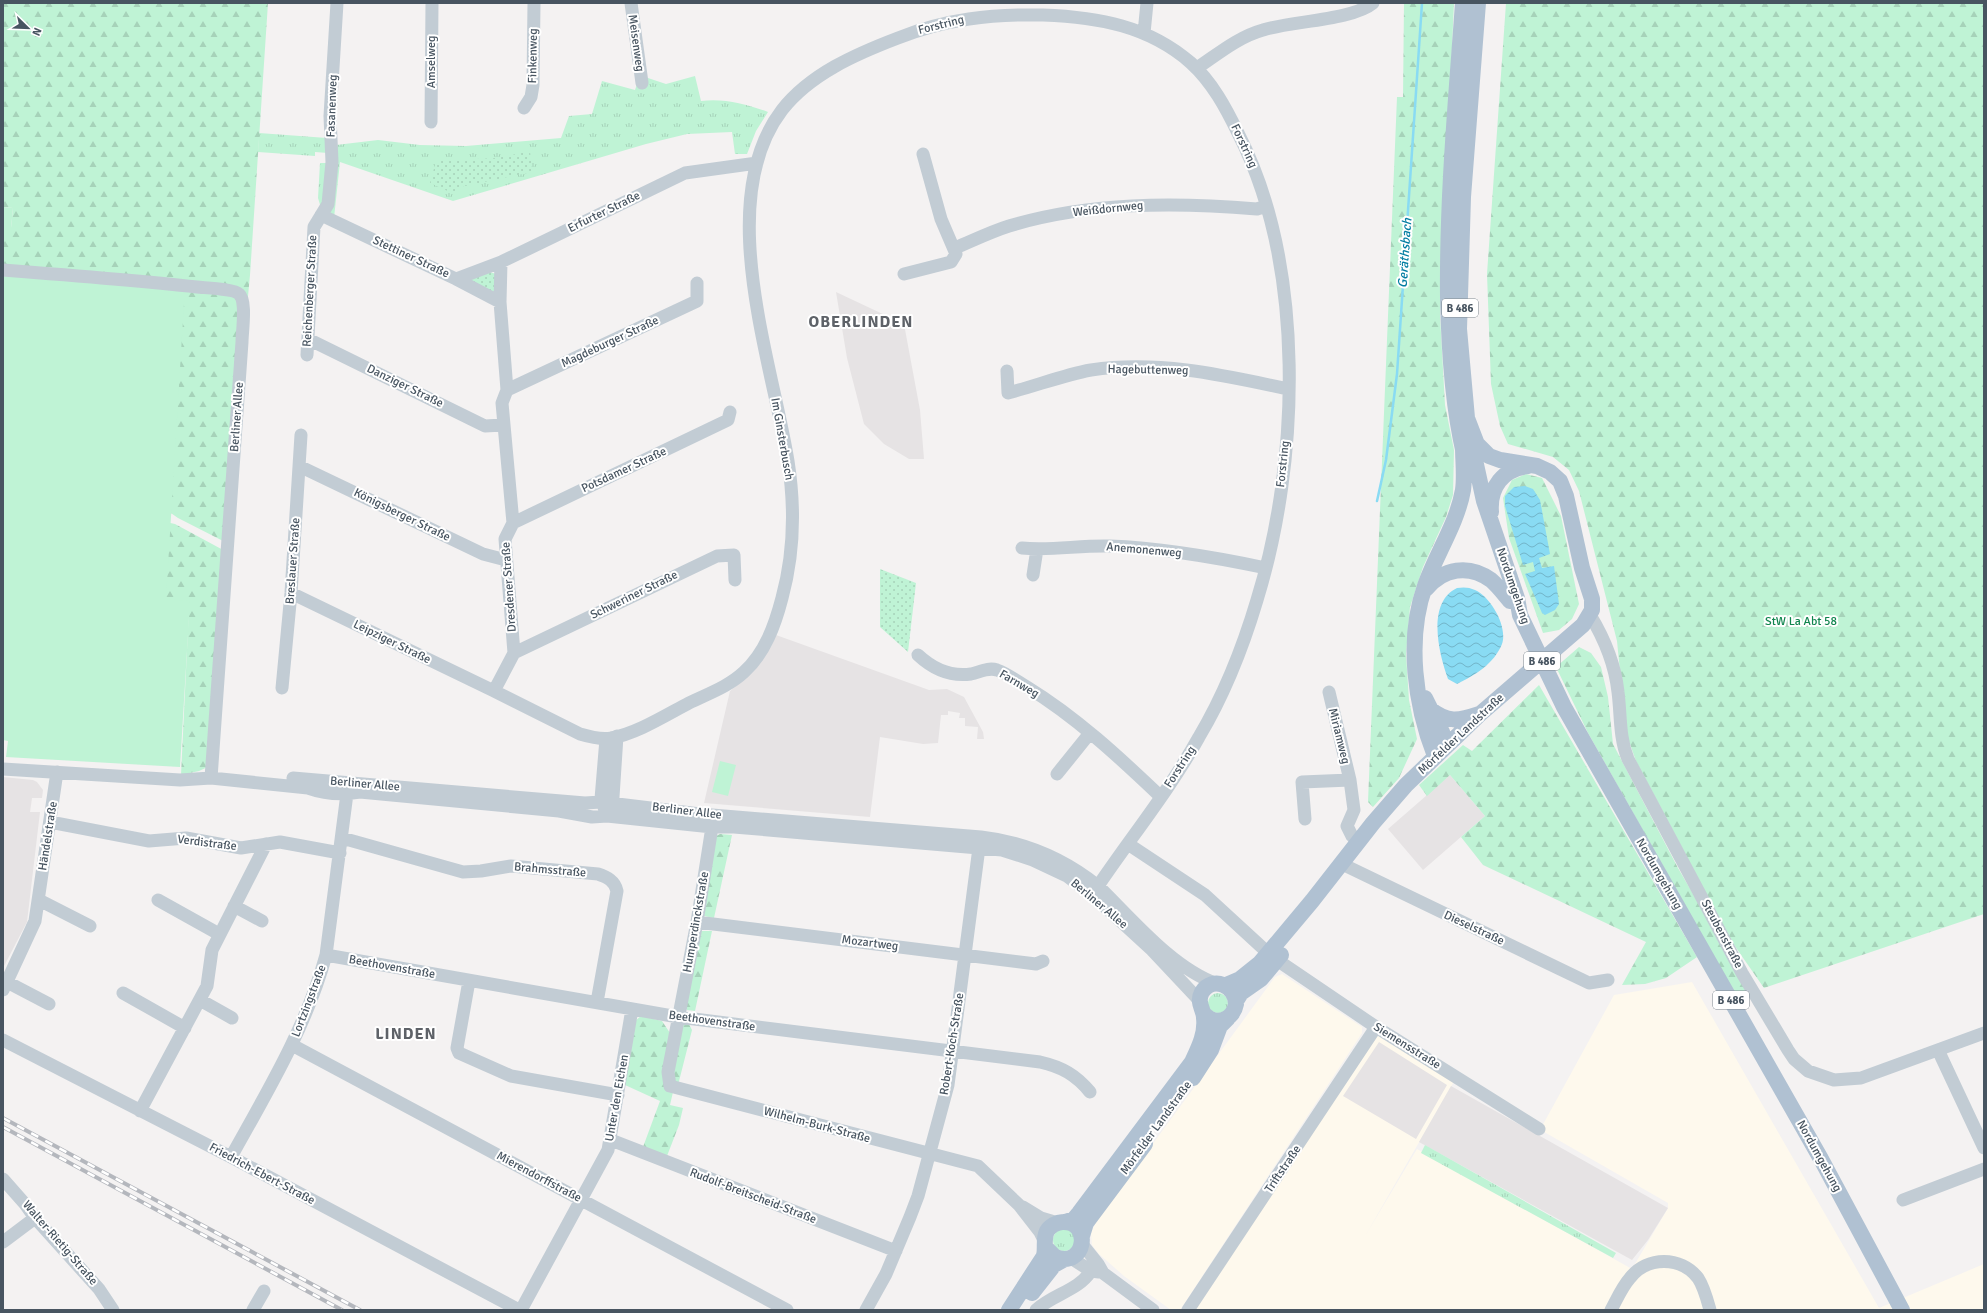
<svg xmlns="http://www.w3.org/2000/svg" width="1987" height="1313" viewBox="0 0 1987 1313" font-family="Signika,sans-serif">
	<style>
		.commercial { fill: #fef9ed }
		.education { fill: #e6e3e4 }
		.grass { fill: url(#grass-tufts) }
		.forest { fill: url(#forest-firs) }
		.park { fill: url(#park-dots) }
		.pitch { fill: #bff3d5 }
		.water { fill: url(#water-waves) }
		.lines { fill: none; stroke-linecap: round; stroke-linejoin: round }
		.stream { stroke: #89dbf3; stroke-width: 2.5 }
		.minor { stroke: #c2ccd4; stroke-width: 13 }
		.major { stroke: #b0c1d2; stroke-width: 16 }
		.rail-casing { stroke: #b4b7bd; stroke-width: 4 }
		.rail { stroke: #fff; stroke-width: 2.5; stroke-dasharray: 8; stroke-linecap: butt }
		.labels { text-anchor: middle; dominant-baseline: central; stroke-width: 4; stroke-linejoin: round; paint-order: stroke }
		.shield { fill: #fff; stroke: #7f8890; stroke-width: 1 }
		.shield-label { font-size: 11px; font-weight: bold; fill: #485561 }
		.street-label { font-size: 12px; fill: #485561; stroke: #fff }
		.park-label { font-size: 12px; fill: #10854e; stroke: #fff }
		.water-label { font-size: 13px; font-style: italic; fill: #037da2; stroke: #fff }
		.district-label { font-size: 16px; font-weight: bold; letter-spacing: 1px; fill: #5e6268; stroke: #fff }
	</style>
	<defs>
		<pattern id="grass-tufts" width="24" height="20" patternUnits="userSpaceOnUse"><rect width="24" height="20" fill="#bff3d5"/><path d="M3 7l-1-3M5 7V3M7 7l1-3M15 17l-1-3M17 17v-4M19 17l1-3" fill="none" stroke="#a6d2b9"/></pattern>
		<pattern id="forest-firs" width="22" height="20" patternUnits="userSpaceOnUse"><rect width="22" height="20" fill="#bff3d5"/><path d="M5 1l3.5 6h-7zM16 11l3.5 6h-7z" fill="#a6d2b9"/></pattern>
		<pattern id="park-dots" width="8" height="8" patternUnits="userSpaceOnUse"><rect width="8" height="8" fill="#bff3d5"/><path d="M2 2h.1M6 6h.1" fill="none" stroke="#a6d2b9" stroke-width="1.8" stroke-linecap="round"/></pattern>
		<pattern id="water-waves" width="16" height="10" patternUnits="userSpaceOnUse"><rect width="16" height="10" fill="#89dbf3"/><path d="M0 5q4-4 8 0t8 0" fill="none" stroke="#72b4c8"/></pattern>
	</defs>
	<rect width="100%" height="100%" fill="#f4f2f2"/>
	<path class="commercial" d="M 1282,974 L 1362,1027 L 1362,1033 L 1180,1310 L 1171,1310 L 1124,1276 L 1099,1254 L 1092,1245 L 1091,1233 L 1097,1220 L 1275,977 Z
		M 1692,982 L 1879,1308 L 1984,1264 L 1984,1310 L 1188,1310 L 1376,1027 L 1456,1078 L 1364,1238 L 1417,1149 L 1632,1269 L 1668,1208 L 1668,1203 L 1539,1129 L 1540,1130 L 1614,995 Z"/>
	<path class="education" d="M 836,292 L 904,324 L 920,410 L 924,459 L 909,459 L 884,444 L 864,424 L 847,358 Z
		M 776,635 L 929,690 L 947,689 L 964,697 L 983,732 L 984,739 L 977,739 L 978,727 L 965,726 L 965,718 L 959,718 L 960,713 L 948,711 L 948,715 L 941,715 L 938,743 L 923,744 L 880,737 L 870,817 L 704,803 L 730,691 L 745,679 Z
		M 1450,775 L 1485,816 L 1423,870 L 1388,829 Z
		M 3,777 L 33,780 L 37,782 L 43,790 L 42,798 L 32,798 L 30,812 L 40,812 L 27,922 L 3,968 Z
		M 1379,1042 L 1447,1085 L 1416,1139 L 1343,1096 Z
		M 1451,1086 L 1668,1208 L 1648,1240 L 1632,1260 L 1419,1142 Z"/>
	<path class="grass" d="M 695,76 L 701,101 C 724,98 746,104 768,112 L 756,131 L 747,154 L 735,154 L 732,132 L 687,134 L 646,144 L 453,201 L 340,162 L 334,218 L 321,208 L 318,198 L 320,163 L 327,163 L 328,153 L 315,152 L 315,156 L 258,152 L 259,133 L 327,138 L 336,145 L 378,140 L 420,145 L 466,146 L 561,138 L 569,116 L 592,114 L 602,81 L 635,90 L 639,78 L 645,77 L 666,84 Z
		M1208 1003a10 10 0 1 1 20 0a10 10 0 1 1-20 0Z
		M 1425,1145 L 1616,1253 L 1613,1258 L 1421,1153 Z
		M1053 1240a11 11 0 1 1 22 0a11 11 0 1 1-22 0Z"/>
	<path class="forest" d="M 3,3 L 268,3 L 250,275 L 225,542 L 178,518 L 152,500 L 3,285 L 3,228 L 11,228 L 13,208 L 3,207 Z
		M 1404,3 L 1454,3 L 1440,315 L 1445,405 L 1454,450 L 1453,495 L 1446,517 L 1423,567 L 1410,607 L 1406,654 L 1409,700 L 1417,739 L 1399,778 L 1373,807 L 1368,802 L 1397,97 L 1403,97 Z
		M 1506,3 L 1984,3 L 1984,914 L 1764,988 L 1732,942 L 1636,761 L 1626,733 L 1617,641 L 1579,491 L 1569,470 L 1553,457 L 1508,444 L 1500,426 L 1491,384 L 1487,274 Z
		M 1526,474 L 1542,478 L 1561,516 L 1579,604 L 1572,619 L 1559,630 L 1543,633 L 1509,538 L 1503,498 L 1512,480 Z
		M 152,519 L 175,524 L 225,551 L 212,765 L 199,771 L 181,775 L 189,608 L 3,561 Z
		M 1579,647 L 1591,653 L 1601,667 L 1608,697 L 1613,744 L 1678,868 L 1749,991 L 1737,997 L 1588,733 L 1556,667 Z
		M 1539,685 L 1697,957 L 1666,978 L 1645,984 L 1622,985 L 1646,942 L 1483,865 L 1461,837 L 1485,816 L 1450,775 L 1427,796 L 1419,785 L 1463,745 L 1472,751 Z
		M 720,834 L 732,835 L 714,918 L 704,916 L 716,836 Z
		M 701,931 L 712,931 L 695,1011 L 687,1010 L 685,1007 Z
		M 641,1016 L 662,1021 L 670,1033 L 680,1023 L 689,1024 L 692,1030 L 676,1093 L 673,1092 L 670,1105 L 683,1108 L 679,1125 L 667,1156 L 643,1147 L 660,1101 L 625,1085 L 635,1021 Z"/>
	<path class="park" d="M 530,151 L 532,172 L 465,186 L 452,193 L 430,183 L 436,161 L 497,158 Z
		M 490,272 L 496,274 L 494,293 L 470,282 L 470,278 Z
		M 880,569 L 916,583 L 908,652 L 880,627 Z"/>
	<path class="pitch" d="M 3,207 L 13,208 L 11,228 L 3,228 Z
		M 3,271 L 185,287 L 166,599 L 190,601 L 180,767 L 6,757 L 8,741 L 3,740 Z
		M 720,761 L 736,765 L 728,796 L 712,792 Z"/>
	<path class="water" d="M 1525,486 L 1533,489 L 1540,500 L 1550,554 L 1539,558 L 1542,568 L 1554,566 L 1559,604 L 1555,610 L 1545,615 L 1542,613 L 1525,574 L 1535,571 L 1533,562 L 1523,565 L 1505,506 L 1505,496 L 1514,487 Z
		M 1457,588 C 1463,587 1469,587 1475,590 C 1491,597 1508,627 1502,644 C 1494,664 1475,675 1457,684 L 1448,679 C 1439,654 1426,603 1457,588 Z"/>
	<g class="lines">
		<path class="stream" d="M 1377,501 L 1386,460 L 1397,374 L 1422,3"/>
		<path class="minor" d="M 631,3 L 642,83
			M 1144,33 L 1147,3
			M 1197,68 C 1218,54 1238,37 1263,30 C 1291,21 1353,20 1373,3
			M 524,108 L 531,97 L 533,85 L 534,3
			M 431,122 L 432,3
			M 321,215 L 456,279 L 500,302
			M 955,248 C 972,241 990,232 1009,226 C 1089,202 1174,202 1257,209 L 1266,206
			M 501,262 L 500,302 L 507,390 L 502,403 L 513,523 L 505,539 L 514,653 L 494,691 L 580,734 C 590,737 601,740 611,738 C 636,734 666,715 689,703 C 707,694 728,687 744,672 C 765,653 775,625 782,598 C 794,554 795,506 788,461 C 772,361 713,200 782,110 C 810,74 856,54 898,38 C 945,19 992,14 1043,15 C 1098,17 1149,26 1191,63 C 1212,82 1226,108 1238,133 C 1306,266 1300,461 1257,600 C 1243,647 1224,695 1199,737 C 1168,793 1127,842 1092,895
			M 3,270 C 68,275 133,280 197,287 C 206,288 234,289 239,294 C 247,301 242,331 242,342 L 211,778
			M 904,274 L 951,262 L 956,254 L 941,219 L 923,154
			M 456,279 L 501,262 L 685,173 L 757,163
			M 308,339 L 485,426 L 503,425
			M 307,355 L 314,227 L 328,204 L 332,162 L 330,116 L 337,3
			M 1007,371 L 1008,393 C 1036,386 1063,375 1091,370 C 1158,360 1223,375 1288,389
			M 507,390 L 697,301 L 697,283
			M 299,466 L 483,554 L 506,560
			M 513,523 L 728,420 L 730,412
			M 1022,548 C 1051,551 1080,545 1110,546 C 1163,548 1214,557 1266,568
			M 1033,575 L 1037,549
			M 291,593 L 494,691
			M 1590,615 C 1604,638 1615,664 1618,692 C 1621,715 1619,737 1628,759 L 1742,973 L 1788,1050 L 1794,1059 L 1808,1071 L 1834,1080 L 1861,1078 L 1984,1033
			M 514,653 L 717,556 L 734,555 L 735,580
			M 918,655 C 933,669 950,677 971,674 C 980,672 988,667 997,670 C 1008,674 1017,681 1027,687 C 1076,717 1119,757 1161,797
			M 282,688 L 291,593 L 301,435
			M 1329,692 L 1350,780 L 1354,810 L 1347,826 L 1352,836 L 1358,842
			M 3,769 L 180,780 L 211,778 L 308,788 C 325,794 343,795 360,792 L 559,811 L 592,817 L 607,816 L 712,827 L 734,827 L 1002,850 L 1033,860 L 1067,876 L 1092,895 L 1152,950 L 1199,1000
			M 1057,774 L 1090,733
			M 293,778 L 585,803 L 601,802 L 700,814 L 981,837 C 1025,842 1063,858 1098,886 C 1132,919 1172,968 1217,984
			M 605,810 L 601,799 L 606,739
			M 612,812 L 617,736
			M 1305,819 L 1302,782 L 1350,780
			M 50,822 L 149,841 L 186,838 L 241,848 L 280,842 L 340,853
			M 712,827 L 697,922 L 668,1072 L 670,1086 L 978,1166 L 1019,1205 L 1040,1232 L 1045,1242
			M 342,838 L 463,872 L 481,871 L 511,866 L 598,874 C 607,877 615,881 617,891 L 597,1002
			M 1128,844 L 1205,895 L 1268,953
			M 1342,864 L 1589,983 L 1608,980
			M 39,900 L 90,926
			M 158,900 L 219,934
			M 234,906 L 262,921
			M 697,922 L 1036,964 L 1043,961
			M 326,955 L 678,1017 L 1040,1062 C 1062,1067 1076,1075 1090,1092
			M 1277,960 L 1376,1027 L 1539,1129
			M 469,981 L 457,1048 L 459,1053 L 511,1076 L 618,1095
			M 7,982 L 49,1004
			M 3,990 L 35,921 L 57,772
			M 123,993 L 185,1028
			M 200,1000 L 232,1018
			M 3,1040 L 231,1157 L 519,1310
			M 292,1045 L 787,1310
			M 1938,1050 L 1984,1148
			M 140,1111 L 207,986 L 212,950 L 266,844
			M 611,1140 L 896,1251
			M 231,1157 C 267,1092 306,1028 326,955 L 348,786
			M 3,1179 L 25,1204 L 35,1218 L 99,1289 L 113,1310
			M 1903,1200 L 1984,1169
			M 1023,1207 L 1041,1218 L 1058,1223
			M 3,1242 L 35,1218
			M 1082,1244 L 1098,1264 L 1103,1273 L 1153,1310
			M 1071,1258 L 1091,1271 L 1099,1272
			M 253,1310 L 264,1291
			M 521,1310 L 608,1150 L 632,1009
			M 866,1310 L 886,1274 L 910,1217 L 918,1196 L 948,1085 L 980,840
			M 1036,1310 C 1053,1294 1078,1291 1091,1271
			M 1188,1310 L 1376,1027
			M 1611,1310 C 1617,1299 1622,1287 1630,1278 C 1647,1256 1681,1256 1698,1278 C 1704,1287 1707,1299 1710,1310"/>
		<path class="major" d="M 1463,3 C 1456,101 1447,199 1448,297 C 1449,349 1452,403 1464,454
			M 1470,437 L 1484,501 L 1517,598 L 1520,615 L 1564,707 L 1821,1159 L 1902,1310
			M 1491,512 C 1489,487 1503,469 1528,466
			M 1426,589 C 1443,568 1469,564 1491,580 C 1498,586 1504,594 1510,601
			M 1425,698 L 1442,732 L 1444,739 L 1437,753
			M 1430,709 C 1448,723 1458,721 1479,714
			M 1435,756 C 1415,705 1406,639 1425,586 C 1436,554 1457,524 1463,490 C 1465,476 1463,461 1463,447
			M 1226,985 L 1240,979 L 1260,963 L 1312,901 L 1373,823 L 1406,785 L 1480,714 L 1583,625 L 1592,610 L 1592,599 L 1582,568 L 1566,496 L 1560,481 L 1550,472 L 1537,466 L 1500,460 L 1489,456 L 1477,444 L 1467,418 L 1459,329 L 1463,197 L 1478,3
			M 1236,1001 L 1241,993 L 1261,979 L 1281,955
			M 1193,1078 L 1211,1050 L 1220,1026 L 1228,1018
			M 1065,1222 L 1074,1219 L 1079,1213 L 1192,1062 C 1198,1049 1206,1034 1204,1018 C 1204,1009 1196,1003 1202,992 C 1213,975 1236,986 1236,1004 C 1233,1020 1216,1027 1204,1014
			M 1082,1236 L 1086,1223 L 1145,1144
			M 1032,1293 L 1054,1265 L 1063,1260
			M 1009,1310 L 1044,1256 C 1046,1248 1043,1239 1047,1231 C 1050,1226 1057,1222 1063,1222 C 1092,1221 1086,1269 1055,1257 L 1046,1248"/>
		<defs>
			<path id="rail" d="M 3,1118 L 360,1310
				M 3,1127 L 342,1310"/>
		</defs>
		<use href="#rail" class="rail-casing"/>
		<use href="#rail" class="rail"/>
	</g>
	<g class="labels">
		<g class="shield">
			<rect x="1442" y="299" width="36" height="18" rx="3"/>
			<rect x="1524" y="652" width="36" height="18" rx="3"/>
			<rect x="1713" y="991" width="36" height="18" rx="3"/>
		</g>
		<g class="shield-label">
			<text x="1460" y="308">B 486</text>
			<text x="1542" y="661">B 486</text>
			<text x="1731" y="1000">B 486</text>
		</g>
		<g class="street-label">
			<text transform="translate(941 25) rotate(-14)">Forstring</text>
			<text transform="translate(636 43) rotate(82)">Meisenweg</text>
			<text transform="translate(533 56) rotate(-89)">Finkenweg</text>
			<text transform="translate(431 62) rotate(-90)">Amselweg</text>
			<text transform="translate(332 106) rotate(-88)">Fasanenweg</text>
			<text transform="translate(1244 146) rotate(65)">Forstring</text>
			<text transform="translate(1108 209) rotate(-6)">Weißdornweg</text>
			<text transform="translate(604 212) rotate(-26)">Erfurter Straße</text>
			<text transform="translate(411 257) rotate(25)">Stettiner Straße</text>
			<text transform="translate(310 291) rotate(-87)">Reichenberger Straße</text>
			<text transform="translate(610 342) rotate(-25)">Magdeburger Straße</text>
			<text transform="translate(1148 370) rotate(1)">Hagebuttenweg</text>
			<text transform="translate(405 386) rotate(26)">Danziger Straße</text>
			<text transform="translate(237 417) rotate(-86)">Berliner Allee</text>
			<text transform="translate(782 439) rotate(80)">Im Ginsterbusch</text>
			<text transform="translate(1283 464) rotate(-84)">Forstring</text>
			<text transform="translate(624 470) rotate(-25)">Potsdamer Straße</text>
			<text transform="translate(402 515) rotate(26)">Königsberger Straße</text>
			<text transform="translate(1144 550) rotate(5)">Anemonenweg</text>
			<text transform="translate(293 561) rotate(-86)">Breslauer Straße</text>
			<text transform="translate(1513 586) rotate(71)">Nordumgehung</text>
			<text transform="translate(509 587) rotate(-94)">Dresdener Straße</text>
			<text transform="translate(634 595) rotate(-26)">Schweriner Straße</text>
			<text transform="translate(392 642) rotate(26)">Leipziger Straße</text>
			<text transform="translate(1019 684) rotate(30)">Farnweg</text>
			<text transform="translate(1461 734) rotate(-43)">Mörfelder Landstraße</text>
			<text transform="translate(1339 736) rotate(76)">Miriamweg</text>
			<text transform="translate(1180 767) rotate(-57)">Forstring</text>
			<text transform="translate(365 784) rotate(5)">Berliner Allee</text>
			<text transform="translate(687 811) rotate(7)">Berliner Allee</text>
			<text transform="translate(48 836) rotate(-81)">Händelstraße</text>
			<text transform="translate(207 843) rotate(7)">Verdistraße</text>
			<text transform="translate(550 870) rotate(5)">Brahmsstraße</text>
			<text transform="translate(1659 874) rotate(60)">Nordumgehung</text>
			<text transform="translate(1099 904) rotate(40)">Berliner Allee</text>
			<text transform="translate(696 922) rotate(-80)">Humperdinckstraße</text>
			<text transform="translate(1474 928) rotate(25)">Dieselstraße</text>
			<text transform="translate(1722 934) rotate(62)">Steubenstraße</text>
			<text transform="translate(870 943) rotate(7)">Mozartweg</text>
			<text transform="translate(392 967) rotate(10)">Beethovenstraße</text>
			<text transform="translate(309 1001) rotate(-69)">Lortzingstraße</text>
			<text transform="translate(712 1021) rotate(8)">Beethovenstraße</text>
			<text transform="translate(952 1044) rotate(-81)">Robert-Koch-Straße</text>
			<text transform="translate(1407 1046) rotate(32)">Siemensstraße</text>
			<text transform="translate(617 1098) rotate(-80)">Unter den Eichen</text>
			<text transform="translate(817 1125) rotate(15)">Wilhelm-Burk-Straße</text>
			<text transform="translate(1156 1128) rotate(-54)">Mörfelder Landstraße</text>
			<text transform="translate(1819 1156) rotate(61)">Nordumgehung</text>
			<text transform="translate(1283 1169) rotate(-56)">Triftstraße</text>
			<text transform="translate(262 1174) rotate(28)">Friedrich-Ebert-Straße</text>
			<text transform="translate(539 1177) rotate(28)">Mierendorffstraße</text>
			<text transform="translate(753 1196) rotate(21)">Rudolf-Breitscheid-Straße</text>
			<text transform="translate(60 1243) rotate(49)">Walter-Rietig-Straße</text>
		</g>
		<g class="park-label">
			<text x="1801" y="621">StW La Abt 58</text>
		</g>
		<g class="water-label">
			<text transform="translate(1405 253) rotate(-86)">Geräthsbach</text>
		</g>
		<g class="district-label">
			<text x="861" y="322">OBERLINDEN</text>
			<text x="406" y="1034">LINDEN</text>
		</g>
	</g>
	<rect width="1987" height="1313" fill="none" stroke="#485561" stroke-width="8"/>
	<g transform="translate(28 28) rotate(113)" stroke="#ffffff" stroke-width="3" paint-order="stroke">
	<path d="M0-3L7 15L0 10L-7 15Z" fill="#485561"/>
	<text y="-6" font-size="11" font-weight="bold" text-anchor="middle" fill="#485561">N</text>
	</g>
</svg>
